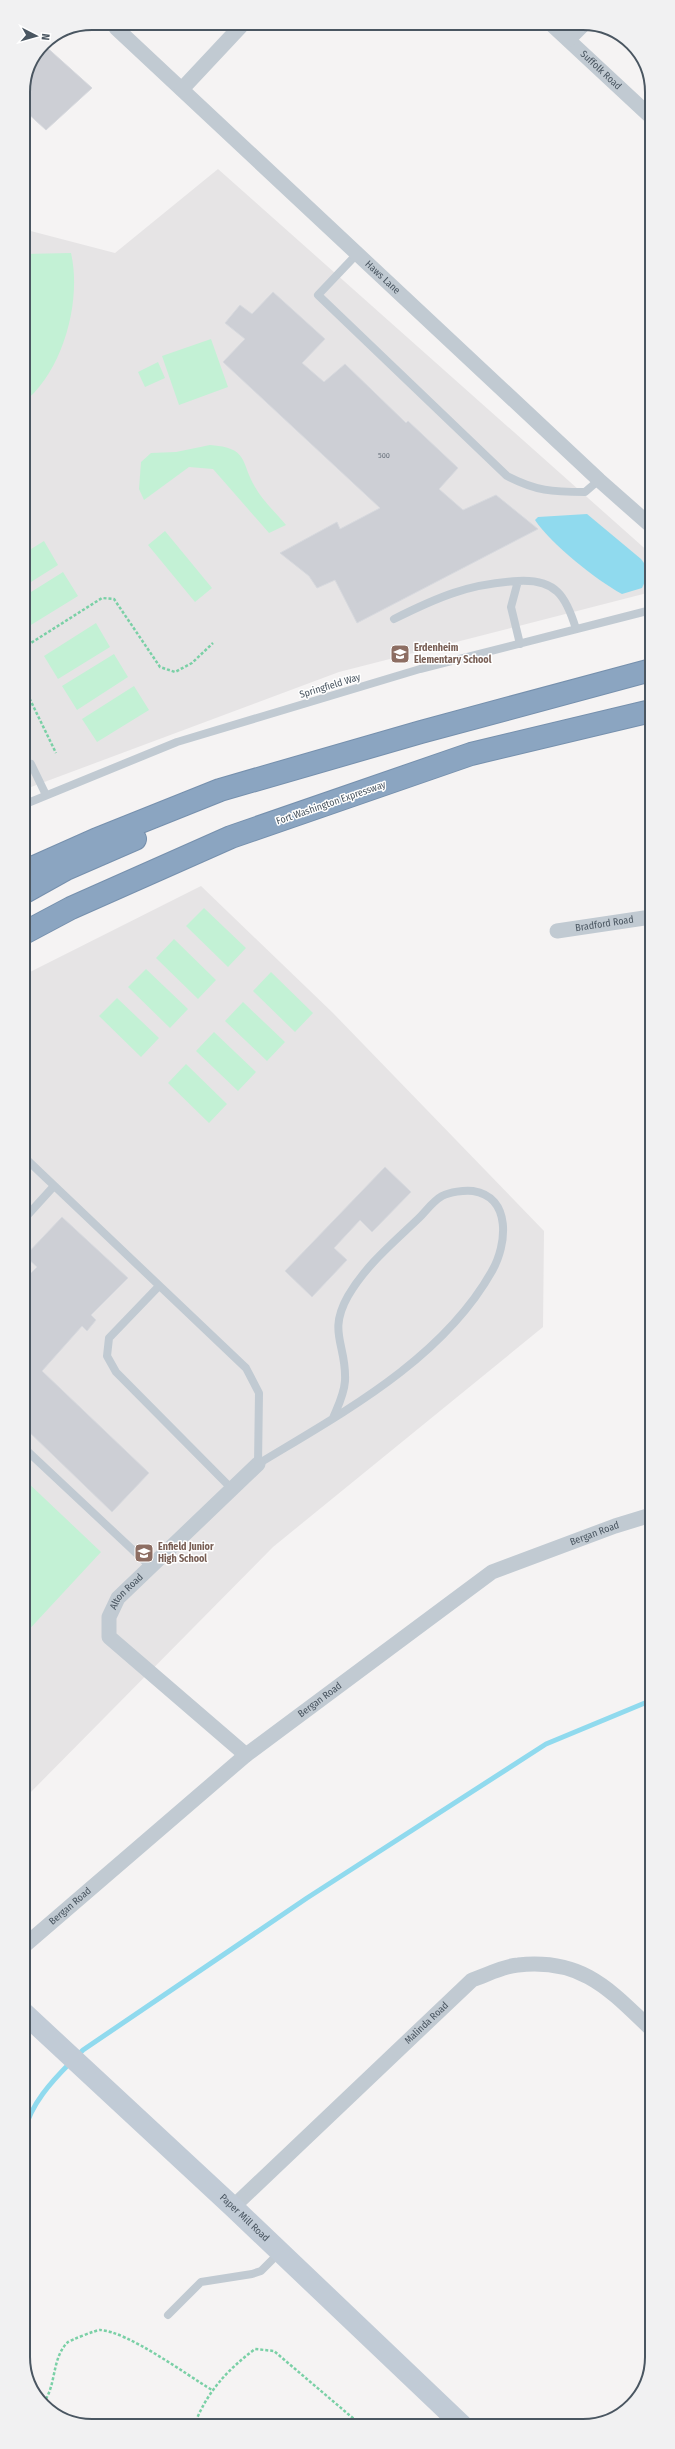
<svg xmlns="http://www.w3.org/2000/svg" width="675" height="2449" viewBox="0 0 675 2449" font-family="'Fira Sans Condensed',sans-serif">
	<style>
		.education { fill: #e6e4e5 }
		.green { fill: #c3f1d5 }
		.water { fill: #90daee }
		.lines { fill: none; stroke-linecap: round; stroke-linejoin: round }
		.stream { stroke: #90daee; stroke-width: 5 }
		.building { fill: #cdcfd5; stroke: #d7d9de }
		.motorway-casing { stroke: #7690ad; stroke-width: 24 }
		.path { stroke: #7ad0a6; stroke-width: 2.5; stroke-dasharray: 3 2; stroke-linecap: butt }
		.service { stroke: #c1cad2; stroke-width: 8 }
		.minor { stroke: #c1cad2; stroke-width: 15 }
		.secondary { stroke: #c1cbd6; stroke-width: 21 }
		.motorway { stroke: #8ba5c1; stroke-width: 22 }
		.labels { text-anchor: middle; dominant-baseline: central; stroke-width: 3; stroke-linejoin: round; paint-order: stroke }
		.number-label { font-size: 8px; fill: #6b747e }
		.street-label { font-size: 10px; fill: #4a5661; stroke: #fff }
		.education-label { font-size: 10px; font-weight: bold; fill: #785e54; stroke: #fff; text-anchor: start }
		.rim { fill: none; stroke: #4a5661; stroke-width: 2 }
	</style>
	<rect width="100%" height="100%" fill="#f5f3f3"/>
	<path class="education" d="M 218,169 L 651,554 L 651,592 L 339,672 L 23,790 L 23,229 L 115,253 Z
		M 201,886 L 333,1013 L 544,1231 L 543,1327 L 273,1547 L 24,1799 L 24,975 Z"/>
	<path class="green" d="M 71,253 C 82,301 63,372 23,403 L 23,254 Z
		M 211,339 L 228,387 L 179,405 L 162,356 Z
		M 158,362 L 165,378 L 145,387 L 138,372 Z
		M 210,445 C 249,448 240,461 255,487 C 262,500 276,513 286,525 L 269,533 L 213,469 L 189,467 L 144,500 L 139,489 L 141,462 L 151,453 L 176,452 Z
		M 165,531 L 212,588 L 195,602 L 148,545 Z
		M 44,541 L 58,565 L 23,587 L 23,554 Z
		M 63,572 L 78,596 L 26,628 L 23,624 L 23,597 Z
		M 96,623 L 110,647 L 58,679 L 44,656 Z
		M 114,654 L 128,677 L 77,710 L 62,686 Z
		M 134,686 L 149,710 L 97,742 L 82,719 Z
		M 204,908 L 246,948 L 228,967 L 186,926 Z
		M 174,939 L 216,980 L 198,999 L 156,958 Z
		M 146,969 L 188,1009 L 170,1028 L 128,987 Z
		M 271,972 L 313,1013 L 295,1032 L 253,991 Z
		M 117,998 L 159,1038 L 141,1057 L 99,1016 Z
		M 243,1002 L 285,1042 L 267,1061 L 225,1021 Z
		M 214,1032 L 256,1072 L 238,1091 L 196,1051 Z
		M 186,1064 L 227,1104 L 209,1123 L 168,1083 Z
		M 24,1479 L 101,1552 L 24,1635 Z"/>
	<path class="water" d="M 587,514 L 641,559 L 650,571 L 642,588 L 622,594 C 596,580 551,544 535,520 L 538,517 Z"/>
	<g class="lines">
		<path class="stream" d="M 76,2057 L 83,2050 L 307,1898 L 546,1744 L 652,1700
			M 24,2132 C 31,2104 51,2082 71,2062"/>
	</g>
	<path class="building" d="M 43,44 L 92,88 L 46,130 L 23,109 L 23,91 L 28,65 Z
		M 273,292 L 325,339 L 302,363 L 324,382 L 345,364 L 406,423 L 408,421 L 458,468 L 439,489 L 463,510 L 496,495 L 538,529 L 357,623 L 335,580 L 317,588 L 309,576 L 280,553 L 337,522 L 340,529 L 380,508 L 223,362 L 245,339 L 225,323 L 240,305 L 252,314 Z
		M 385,1167 L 411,1192 L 372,1232 L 360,1220 L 334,1248 L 347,1260 L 312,1297 L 285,1271 Z
		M 62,1217 L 128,1278 L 91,1315 L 96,1320 L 87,1331 L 82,1326 L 42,1371 L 149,1473 L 112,1512 L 24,1427 L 24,1280 L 37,1267 L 25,1256 Z"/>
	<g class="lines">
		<defs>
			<path id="motorway" d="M 23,872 L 95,840 L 220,790 L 421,732 L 651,670
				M 23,893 L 66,869 L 135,839
				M 24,933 L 71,908 L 231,837 L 471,754 L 651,711"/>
		</defs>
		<use href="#motorway" class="motorway-casing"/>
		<path class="path" d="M 23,648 L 102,598 L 114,599 L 160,667 L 175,672 L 192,663 L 213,643
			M 23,685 L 56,753
			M 43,2403 C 57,2386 51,2358 68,2342 C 71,2340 96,2330 100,2330 C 127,2331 187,2375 212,2390
			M 194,2426 C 206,2393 227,2370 255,2349 L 274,2351 L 361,2425"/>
		<path class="service" d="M 357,254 L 318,295 L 507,476 C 536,491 552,492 585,492 L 599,480
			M 394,619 C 438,597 468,584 518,581
			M 520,644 L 511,607 L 518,581 C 556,579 566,596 576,629
			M 31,764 L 46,795
			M 23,805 L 177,742 L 420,669 L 651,610
			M 24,1157 L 246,1368 L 259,1393 L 258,1464
			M 24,1219 L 54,1186
			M 159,1286 L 109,1338 L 107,1356 L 116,1372 L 231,1488
			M 24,1448 L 151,1567
			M 258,1464 C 342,1413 442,1360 492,1271 C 507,1245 512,1197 473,1191 C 464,1190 450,1192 442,1196 C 433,1201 426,1211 419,1218 C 393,1243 366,1265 348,1296 C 327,1333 347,1345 345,1381 C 344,1395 338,1406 333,1418
			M 168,2315 L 201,2282 L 252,2274 L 261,2271 L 280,2252"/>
		<g class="minor">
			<path id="s1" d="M 551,24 L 651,117"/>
			<path id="s2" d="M 116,28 L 599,480 L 651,526"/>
			<path d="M 569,39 L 585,23"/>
			<path d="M 182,89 L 241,26"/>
			<path id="s3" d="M 557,931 L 651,917"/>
			<path id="s4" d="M 246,1755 L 109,1637 L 109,1617 L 118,1598 L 258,1464"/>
			<path id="s5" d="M 24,1946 L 246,1755 L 492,1572 L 615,1526 L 651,1515"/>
			<path id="s6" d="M 233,2207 L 472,1980 C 487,1975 503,1966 518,1965 C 583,1958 610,1990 652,2030"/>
		</g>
		<path class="secondary" id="s7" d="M 24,2013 L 233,2207 L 462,2425"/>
		<use href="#motorway" class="motorway"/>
	</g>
	<defs>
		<symbol id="school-square" viewBox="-11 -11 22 22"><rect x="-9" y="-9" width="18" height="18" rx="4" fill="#8d6e63" stroke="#fff"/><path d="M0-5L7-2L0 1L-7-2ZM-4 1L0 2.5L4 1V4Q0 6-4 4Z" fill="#fff"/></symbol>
	</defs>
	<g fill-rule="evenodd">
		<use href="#school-square" x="389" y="643" width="22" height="22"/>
		<use href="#school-square" x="133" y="1542" width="22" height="22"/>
	</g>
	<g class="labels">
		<g class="number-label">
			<text x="384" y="455">500</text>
		</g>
		<g class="street-label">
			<text stroke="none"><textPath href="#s1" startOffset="68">Suffolk Road</textPath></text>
			<text stroke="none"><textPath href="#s2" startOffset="365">Haws Lane</textPath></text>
			<text transform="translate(330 686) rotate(-17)">Springfield Way</text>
			<text transform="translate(331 803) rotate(-19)">Fort Washington Expressway</text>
			<text stroke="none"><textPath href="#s3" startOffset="48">Bradford Road</textPath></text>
			<text stroke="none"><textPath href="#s5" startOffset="709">Bergan Road</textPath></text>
			<text stroke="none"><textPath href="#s4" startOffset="232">Alton Road</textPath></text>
			<text stroke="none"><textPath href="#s5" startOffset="385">Bergan Road</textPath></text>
			<text stroke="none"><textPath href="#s5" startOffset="61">Bergan Road</textPath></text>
			<text stroke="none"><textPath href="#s6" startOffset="267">Malinda Road</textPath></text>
			<text stroke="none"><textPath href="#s7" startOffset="301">Paper Mill Road</textPath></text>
		</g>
		<g class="education-label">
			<text x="414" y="648">Erdenheim<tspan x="414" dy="12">Elementary School</tspan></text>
			<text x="158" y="1547">Enfield Junior<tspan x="158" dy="12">High School</tspan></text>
		</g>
	</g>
	<path d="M0 0H675V2449H0ZM92 30H583A62 62 0 0 1 645 92V2357A62 62 0 0 1 583 2419H92A62 62 0 0 1 30 2357V92A62 62 0 0 1 92 30Z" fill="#f1f1f2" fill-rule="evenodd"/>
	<path class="rim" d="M92 30H583A62 62 0 0 1 645 92V2357A62 62 0 0 1 583 2419H92A62 62 0 0 1 30 2357V92A62 62 0 0 1 92 30Z"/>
	<g transform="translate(36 36) rotate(96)" stroke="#ffffff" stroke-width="3" paint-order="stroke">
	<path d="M0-3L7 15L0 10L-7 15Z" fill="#4a5661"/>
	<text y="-6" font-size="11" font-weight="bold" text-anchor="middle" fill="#4a5661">N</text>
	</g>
</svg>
